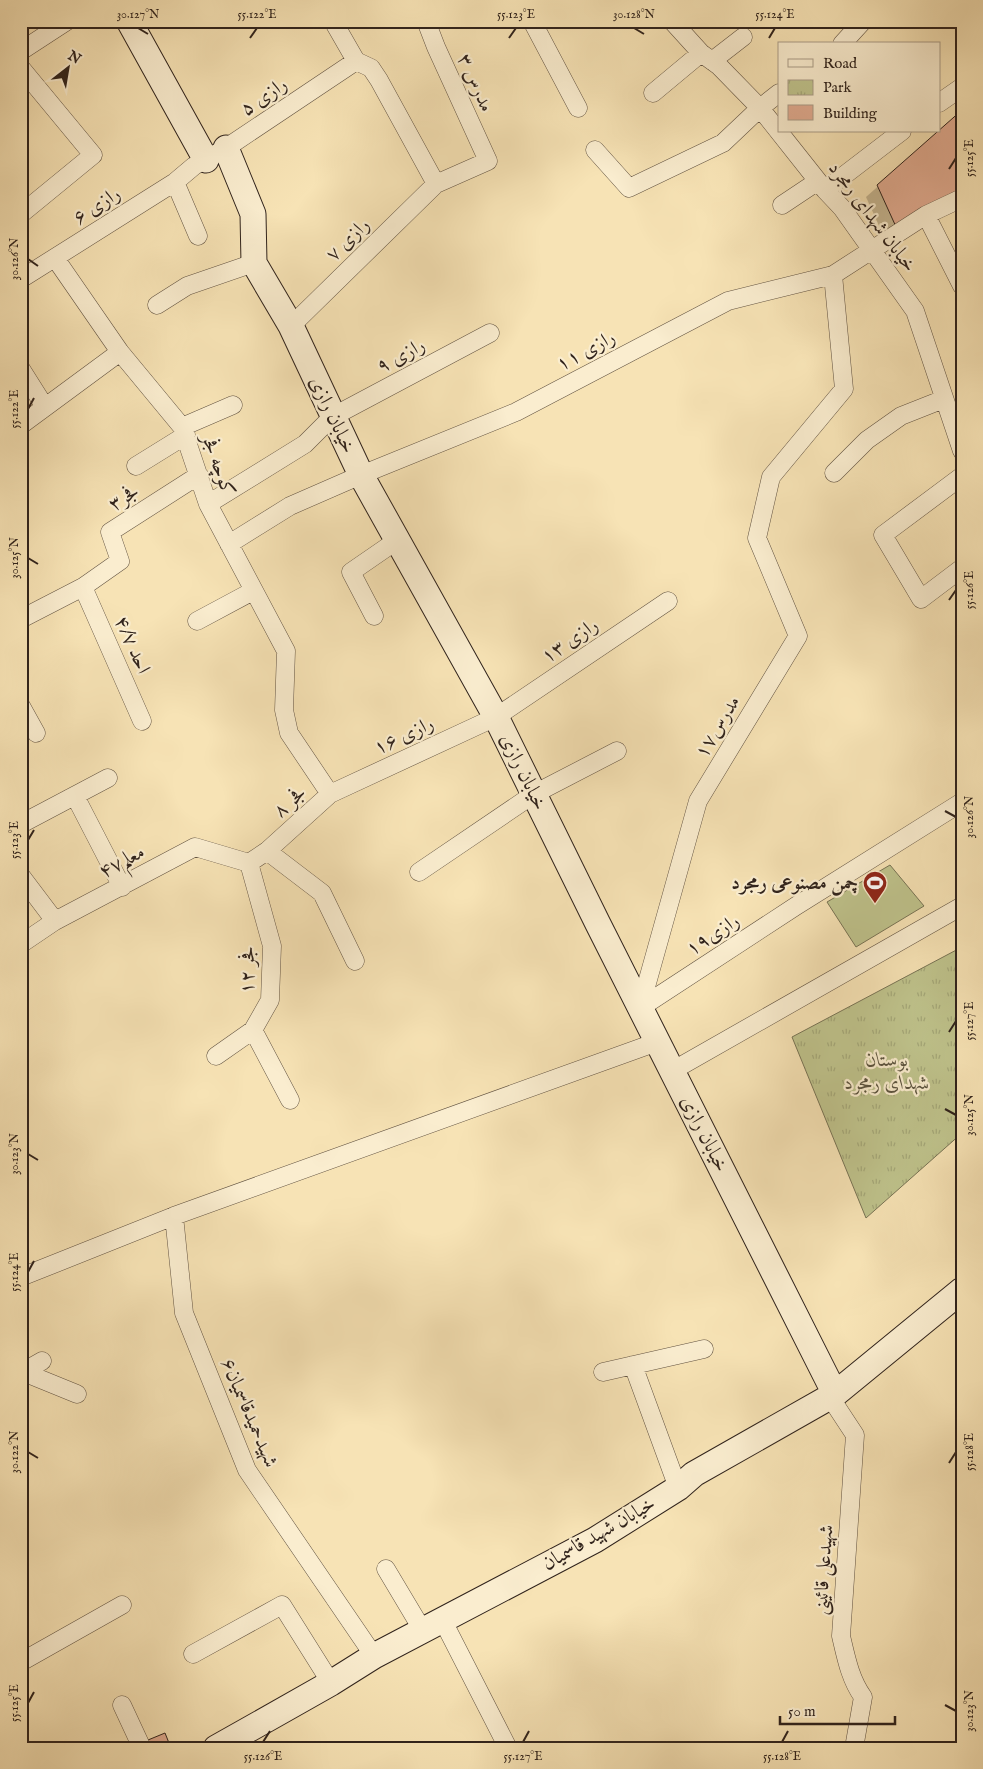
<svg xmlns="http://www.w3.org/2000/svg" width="983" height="1769" viewBox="0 0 983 1769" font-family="'IM FELL English',Amiri,serif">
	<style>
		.grass { fill: #bfc38c; stroke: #787354 }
		.park { fill: url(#park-tufts); stroke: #787354 }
		.shadow { fill: #0003 }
		.building { fill: #e1ab90; stroke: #30231c }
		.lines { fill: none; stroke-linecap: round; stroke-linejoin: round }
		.street-casing { stroke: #625342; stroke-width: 19 }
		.secondary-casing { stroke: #30231c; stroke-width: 27 }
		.street { stroke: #faedcf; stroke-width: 18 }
		.secondary { stroke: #faedcf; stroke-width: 25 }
		.ticks { fill: none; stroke: #30231c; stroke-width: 2 }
		.labels { text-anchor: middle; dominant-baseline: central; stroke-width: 4.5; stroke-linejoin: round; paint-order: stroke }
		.street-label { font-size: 20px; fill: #30231c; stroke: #faedcf }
		.poi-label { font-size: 20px; font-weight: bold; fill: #30231c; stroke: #faedcf; text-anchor: end }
		.park-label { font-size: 20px; font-style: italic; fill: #5b533e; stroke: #faedcf }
		.neatline { fill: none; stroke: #30231c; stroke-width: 2 }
		.ticks-label { font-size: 12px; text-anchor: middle; fill: #30231c }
	</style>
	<defs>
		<pattern id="park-tufts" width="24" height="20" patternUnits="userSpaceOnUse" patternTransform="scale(1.25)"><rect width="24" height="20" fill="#bfc38c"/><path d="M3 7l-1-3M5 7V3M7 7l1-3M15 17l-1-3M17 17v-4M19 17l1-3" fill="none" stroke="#a4a778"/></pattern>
	</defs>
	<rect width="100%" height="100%" fill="#f7e3b5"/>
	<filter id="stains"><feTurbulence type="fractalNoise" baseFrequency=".004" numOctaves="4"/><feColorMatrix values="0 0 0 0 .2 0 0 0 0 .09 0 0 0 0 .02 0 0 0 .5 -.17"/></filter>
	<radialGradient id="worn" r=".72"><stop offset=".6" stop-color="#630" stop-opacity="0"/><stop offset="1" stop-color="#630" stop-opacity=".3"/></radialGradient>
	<path class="grass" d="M 890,865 L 924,906 L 856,947 L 827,902 Z"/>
	<path class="park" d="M 962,947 L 962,1133 L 866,1218 L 792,1037 Z"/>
	<path class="shadow" d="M 962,112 L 962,203 L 885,239 L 866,197 Z"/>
	<path class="building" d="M 962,110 L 962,198 L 897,229 L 877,185 Z
		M 165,1733 L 171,1748 L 152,1748 L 148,1740 Z"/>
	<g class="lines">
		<defs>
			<path id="street" d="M 333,21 L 356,61
				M 532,21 L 578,108
				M 672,21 L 701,53 L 719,66 L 760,108 L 825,190 L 842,208 L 915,311 L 962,451
				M 842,44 L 863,21
				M 21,51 L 67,21
				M 356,61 L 371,68 L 379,80 L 436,184
				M 712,61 L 743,37
				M 21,68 L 93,155 L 21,214
				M 653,93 L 701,53
				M 939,103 L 962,87
				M 595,150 L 629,188 L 723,143 L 760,108 L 779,93
				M 175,182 L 198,236
				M 825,190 L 902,131
				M 782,205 L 818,181
				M 926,215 L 962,286
				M 55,258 L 120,352 L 182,427 L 208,504 L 286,651 L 284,710 L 289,733 L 330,794 L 267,851 L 249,863
				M 21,279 L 175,182 L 194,166 L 226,148 L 356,61
				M 157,305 L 187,286 L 254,263
				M 291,326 L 436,184 L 488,161 L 436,47 L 426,21
				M 21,369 L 45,407
				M 21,425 L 120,352
				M 182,427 L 233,405
				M 136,466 L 186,435
				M 834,473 L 867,440 L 901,416 L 944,399
				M 962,476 L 883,535 L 921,599 L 962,568
				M 208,504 L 305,444 L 332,417 L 490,333
				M 229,544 L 290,506 L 361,475 L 516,412 L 728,301 L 833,275
				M 83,587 L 142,721
				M 374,616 L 351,572 L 396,541
				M 21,619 L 83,587 L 120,561 L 110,532 L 199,475
				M 197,621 L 253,591
				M 21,706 L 36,733
				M 330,794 L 496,717 L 668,601
				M 75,796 L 122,887
				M 21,824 L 108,778
				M 267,851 L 322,893 L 355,961
				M 419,872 L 534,794 L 617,751
				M 21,876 L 55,921
				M 21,944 L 55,921 L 195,847 L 249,863
				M 640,1008 L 698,801 L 798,636 L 757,538 L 771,477 L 844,389 L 833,275 L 926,215 L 962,198
				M 640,1008 L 796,906 L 962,802
				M 253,1030 L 290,1100
				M 216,1056 L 253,1030 L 270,1000 L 272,946 L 249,863
				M 672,1071 L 962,906
				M 174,1216 L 184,1313 L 247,1470 L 374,1656
				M 21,1277 L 174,1216 L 657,1042
				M 633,1365 L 678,1488
				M 23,1372 L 77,1394
				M 603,1372 L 704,1349
				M 21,1373 L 42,1361
				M 830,1397 L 855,1435 L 841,1636 C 846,1657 850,1679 863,1697 L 854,1748
				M 386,1569 L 423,1631
				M 442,1619 L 508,1748
				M 193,1654 L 282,1605 L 331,1683
				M 21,1662 L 122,1605
				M 122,1705 L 142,1748"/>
			<path id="secondary" d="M 129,21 L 206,160
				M 226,148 L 253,214 L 254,263 L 291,326 L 361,475 L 496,717 L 598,924 L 835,1394
				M 216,1748 L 331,1683 L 374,1656 L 595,1540 L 678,1488 L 694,1474 L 835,1394 L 962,1290"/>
		</defs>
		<use href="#street" class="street-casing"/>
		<use href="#secondary" class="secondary-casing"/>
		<use href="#street" class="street"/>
		<use href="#secondary" class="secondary"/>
	</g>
	<path class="ticks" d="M 138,28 L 148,34M 634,28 L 644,34M 250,38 L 257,28M 509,38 L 516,28M 769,38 L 775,28M 949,169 L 956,158M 28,259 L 38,266M 28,409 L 34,398M 28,558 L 38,564M 949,600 L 956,590M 945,811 L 956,817M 28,840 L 34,830M 949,1032 L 956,1021M 945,1109 L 956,1115M 28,1154 L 38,1160M 28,1272 L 34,1261M 28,1452 L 38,1458M 949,1463 L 956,1452M 28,1703 L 34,1692M 945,1705 L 956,1711M 263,1742 L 270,1731M 523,1742 L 529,1731M 782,1742 L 788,1731"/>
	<defs>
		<symbol id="stadium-pin" viewBox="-11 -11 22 30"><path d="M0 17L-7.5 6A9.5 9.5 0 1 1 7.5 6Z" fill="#8f2418" stroke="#faedcf"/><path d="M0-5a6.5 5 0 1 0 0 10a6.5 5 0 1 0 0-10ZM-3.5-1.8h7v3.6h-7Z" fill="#fff"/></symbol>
	</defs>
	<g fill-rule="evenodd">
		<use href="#stadium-pin" x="861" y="869" width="28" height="38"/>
	</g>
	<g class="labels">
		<g class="street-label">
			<text transform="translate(475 83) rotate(66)">مدرس ۳</text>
			<text transform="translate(264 97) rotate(-34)">رازی ۵</text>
			<text transform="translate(97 206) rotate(-33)">رازی ۶</text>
			<text transform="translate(872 217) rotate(53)">خیابان شهدای رمجرد</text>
			<text transform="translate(348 240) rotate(-44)">رازی ۷</text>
			<text transform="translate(586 351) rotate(-28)">رازی ۱۱</text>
			<text transform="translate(401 356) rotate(-28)">رازی ۹</text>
			<text transform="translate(332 415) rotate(65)">خیابان رازی</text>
			<text transform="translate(218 465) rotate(71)">کوچه فجر</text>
			<text transform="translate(124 498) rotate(-33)">فجر۳</text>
			<text transform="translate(570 641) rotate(-34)">رازی ۱۳</text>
			<text transform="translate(132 645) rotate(66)">احد ۴/۷</text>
			<text transform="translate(718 727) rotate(-59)">مدرس۱۷</text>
			<text transform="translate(404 736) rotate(-25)">رازی ۱۶</text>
			<text transform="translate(523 772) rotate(64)">خیابان رازی</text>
			<text transform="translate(290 802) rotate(-42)">فجر ۸</text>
			<text transform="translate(122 862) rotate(-28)">معلم۴۷</text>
			<text transform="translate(713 935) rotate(-33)">رازی۱۹</text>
			<text transform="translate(248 970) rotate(-89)">فجر ۱۲</text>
			<text transform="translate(704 1134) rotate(63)">خیابان رازی</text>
			<text transform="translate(249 1413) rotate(67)">شهیدحمیدقاسمیان۶</text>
			<text transform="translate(599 1534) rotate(-30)">خیابان شهید قاسمیان</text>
			<text transform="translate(824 1570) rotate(-86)">شهیدعلی قائینی</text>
		</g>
		<g class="poi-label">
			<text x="858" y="883">چمن مصنوعی رمجرد</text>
		</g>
		<g class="park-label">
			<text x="887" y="1060">بوستان<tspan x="887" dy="23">شهدای رمجرد</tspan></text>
		</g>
	</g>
	<rect width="983" height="1769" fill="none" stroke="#f7e3b5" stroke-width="55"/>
	<rect x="778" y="42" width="162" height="90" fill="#faedcf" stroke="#a99c87"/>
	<rect x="788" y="59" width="25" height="8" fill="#faedcf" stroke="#a99c87"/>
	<text x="823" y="68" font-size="15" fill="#30231c">Road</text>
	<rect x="788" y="80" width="25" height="15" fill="url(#park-tufts)" stroke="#a99c87"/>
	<text x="823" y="92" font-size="15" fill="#30231c">Park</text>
	<rect x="788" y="105" width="25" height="15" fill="#e1ab90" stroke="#a99c87"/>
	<text x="823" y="118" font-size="15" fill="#30231c">Building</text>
	<g transform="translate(68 68) rotate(31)" stroke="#faedcf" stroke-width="4" paint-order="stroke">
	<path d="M0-4L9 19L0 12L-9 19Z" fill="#30231c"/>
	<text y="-8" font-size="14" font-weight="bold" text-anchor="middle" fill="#30231c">N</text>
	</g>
	<path d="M780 1716v8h115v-8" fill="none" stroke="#30231c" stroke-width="2.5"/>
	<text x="788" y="1716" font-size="15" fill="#30231c" stroke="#faedcf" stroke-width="4" paint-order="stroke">50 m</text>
	<rect x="28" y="28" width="928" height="1714" class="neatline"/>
	<g class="ticks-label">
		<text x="138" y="18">30.127°N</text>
		<text x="257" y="18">55.122°E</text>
		<text x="516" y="18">55.123°E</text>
		<text x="634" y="18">30.128°N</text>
		<text x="775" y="18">55.124°E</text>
		<text transform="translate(969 158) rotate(-90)" y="4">55.125°E</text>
		<text transform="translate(14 259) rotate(-90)" y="4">30.126°N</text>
		<text transform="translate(14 409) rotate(-90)" y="4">55.122°E</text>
		<text transform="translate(14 558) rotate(-90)" y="4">30.125°N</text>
		<text transform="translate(969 590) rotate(-90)" y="4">55.126°E</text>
		<text transform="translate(969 817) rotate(-90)" y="4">30.126°N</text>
		<text transform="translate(14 840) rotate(-90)" y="4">55.123°E</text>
		<text transform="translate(969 1021) rotate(-90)" y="4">55.127°E</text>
		<text transform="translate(969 1115) rotate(-90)" y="4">30.125°N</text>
		<text transform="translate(14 1154) rotate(-90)" y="4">30.123°N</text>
		<text transform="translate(14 1272) rotate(-90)" y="4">55.124°E</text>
		<text transform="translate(14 1452) rotate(-90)" y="4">30.122°N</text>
		<text transform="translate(969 1452) rotate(-90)" y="4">55.128°E</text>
		<text transform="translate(14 1703) rotate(-90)" y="4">55.125°E</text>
		<text transform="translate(969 1711) rotate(-90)" y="4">30.123°N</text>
		<text x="263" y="1760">55.126°E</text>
		<text x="523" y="1760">55.127°E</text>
		<text x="782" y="1760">55.128°E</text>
	</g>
	<rect width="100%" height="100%" filter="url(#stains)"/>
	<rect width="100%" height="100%" fill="url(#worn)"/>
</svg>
